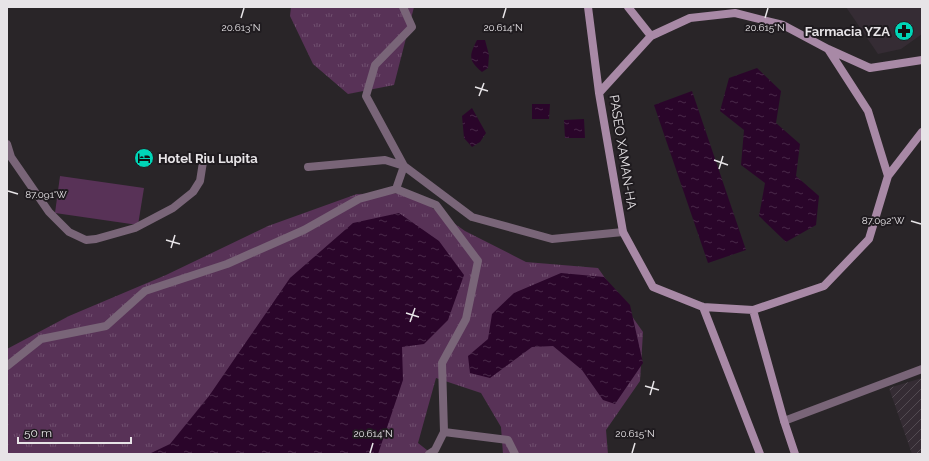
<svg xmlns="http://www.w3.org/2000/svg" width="929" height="461" viewBox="0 0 929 461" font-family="Raleway,sans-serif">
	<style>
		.built { fill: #352c34 }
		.industrial { fill: url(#industrial-furrows) }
		.grass { fill: url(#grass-tufts) }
		.garden { fill: #583257 }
		.water { fill: url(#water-ripples) }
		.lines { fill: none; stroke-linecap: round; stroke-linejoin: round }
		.service { stroke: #796578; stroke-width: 8 }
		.minor { stroke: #796578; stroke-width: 8 }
		.secondary { stroke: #a889a6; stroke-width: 8 }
		.ticks { fill: none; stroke: #e7e4e7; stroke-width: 1.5 }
		.labels { text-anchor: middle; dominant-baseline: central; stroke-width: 4; stroke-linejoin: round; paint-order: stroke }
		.poi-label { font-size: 13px; font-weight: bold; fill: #e7e4e7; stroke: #1f1b1f; text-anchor: end }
		.street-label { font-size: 13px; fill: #e7e4e7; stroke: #1f1b1f }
		.ticks-label { font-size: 10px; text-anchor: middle; fill: #e7e4e7; stroke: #1f1b1f; stroke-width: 4; stroke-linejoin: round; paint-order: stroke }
	</style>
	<defs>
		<pattern id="industrial-furrows" width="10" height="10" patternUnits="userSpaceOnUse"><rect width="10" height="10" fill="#352c34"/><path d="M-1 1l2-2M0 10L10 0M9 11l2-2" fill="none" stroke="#524a51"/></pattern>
		<pattern id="grass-tufts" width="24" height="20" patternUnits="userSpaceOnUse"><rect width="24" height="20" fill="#583257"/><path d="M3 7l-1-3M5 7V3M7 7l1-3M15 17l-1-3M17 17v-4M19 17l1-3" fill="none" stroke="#70506f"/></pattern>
		<pattern id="water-ripples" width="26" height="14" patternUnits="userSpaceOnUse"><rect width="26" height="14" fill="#2a052a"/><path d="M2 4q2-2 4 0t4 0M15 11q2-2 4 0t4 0" fill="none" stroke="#492949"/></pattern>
	</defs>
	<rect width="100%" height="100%" fill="#292528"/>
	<path class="built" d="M 846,7 L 922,7 L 922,34 L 901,49 L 878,54 Z"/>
	<path class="industrial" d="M 922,378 L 922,454 L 912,454 L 889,388 Z"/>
	<path class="grass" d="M 291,7 L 414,7 L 394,85 L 348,94 L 313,64 L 290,16 Z
		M 411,193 L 465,231 L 526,262 L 598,268 L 643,332 L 640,381 L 606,430 L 608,454 L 503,454 L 501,427 L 481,393 L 436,378 L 418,443 L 432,454 L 7,454 L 7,349 L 69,316 L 166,275 L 268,226 L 357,194 Z"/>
	<path class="garden" d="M 60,176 L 144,188 L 138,225 L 55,213 Z"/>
	<path class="water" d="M 477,40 L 485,40 L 489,55 L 488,68 L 482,72 C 468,60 469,56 477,40 Z
		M 757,68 L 781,91 L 776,123 L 800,144 L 796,176 L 819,196 L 816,225 L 786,242 L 759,216 L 765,183 L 741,165 L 744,130 L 720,111 L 729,78 Z
		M 692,91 L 746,250 L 708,263 L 654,105 Z
		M 532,104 L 550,104 L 549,119 L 532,119 Z
		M 472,108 L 486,133 L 480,142 L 472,147 L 464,138 L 462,116 Z
		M 584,119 L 585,138 L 565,138 L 564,120 Z
		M 399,213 L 439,241 L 464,275 L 448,320 L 424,344 L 402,347 L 403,380 L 378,454 L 149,454 L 170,444 L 209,396 L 290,278 L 353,223 Z
		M 561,273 L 604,277 L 630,305 L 643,363 L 615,404 L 603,400 L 582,370 L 553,346 L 532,347 L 490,378 L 470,373 L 468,356 L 488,339 L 492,314 L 514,293 Z"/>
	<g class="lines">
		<path class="service" d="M 403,7 L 412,27 L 375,65 L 366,96 L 404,166 L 396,189 L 436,205 L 478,261 L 466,319 L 442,363 L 444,432 L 435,450 L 429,454
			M 7,144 L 11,157 L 49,212 L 69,232 L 86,240 L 96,239 L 135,228 L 173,208 L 193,192 L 200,181 L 203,162
			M 308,167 L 385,160 L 404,166 L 472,217 L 552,239 L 623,232
			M 7,366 L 41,339 L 106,326 L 145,291 L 227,264 L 304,230 L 359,199 L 396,189
			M 444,432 L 508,440 L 515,454"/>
		<path class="minor" d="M 784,421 L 922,369"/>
		<path class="secondary" d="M 588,7 L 599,93
			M 628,7 L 651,36
			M 735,13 L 783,25 L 828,49 L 868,111 L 888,176 L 869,239 L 824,286 L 753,310 L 703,307 L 653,287 L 623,232 L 599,93 L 651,36 L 690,18 Z
			M 828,49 L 870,68 L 922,60
			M 888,176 L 922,132
			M 703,307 L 760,454
			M 753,310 L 784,421 L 795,454"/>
	</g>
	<path class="ticks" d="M 241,18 L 244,8M 503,18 L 506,8M 765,18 L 768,8M 475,87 L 488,91M 479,96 L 484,83M 714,160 L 728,165M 719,169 L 723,156M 8,191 L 18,194M 911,221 L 921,224M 166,240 L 180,244M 171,248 L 175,235M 406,313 L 419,317M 410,322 L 415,308M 645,386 L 659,390M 650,395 L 654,381M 370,453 L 373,443M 632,453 L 635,443"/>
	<defs>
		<symbol id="pharmacy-disc" viewBox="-11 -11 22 22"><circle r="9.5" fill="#00d5b7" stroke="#1f1b1f"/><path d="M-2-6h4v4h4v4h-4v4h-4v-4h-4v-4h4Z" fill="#111"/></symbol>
		<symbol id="hotel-disc" viewBox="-11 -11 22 22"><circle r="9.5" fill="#00d5b7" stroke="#1f1b1f"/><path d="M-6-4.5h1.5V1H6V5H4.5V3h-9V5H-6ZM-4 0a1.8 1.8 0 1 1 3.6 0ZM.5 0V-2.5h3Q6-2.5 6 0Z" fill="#111"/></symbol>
	</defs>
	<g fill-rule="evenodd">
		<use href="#pharmacy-disc" x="893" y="20" width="22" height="22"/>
		<use href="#hotel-disc" x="133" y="147" width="22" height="22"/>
	</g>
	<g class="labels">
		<g class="poi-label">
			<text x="890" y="31">Farmacia YZA</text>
			<text x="158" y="158" text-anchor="start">Hotel Riu Lupita</text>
		</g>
		<g class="street-label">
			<text transform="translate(623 152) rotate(81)">PASEO XAMAN-HA</text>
		</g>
	</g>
	<g class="ticks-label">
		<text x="241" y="31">20.613°N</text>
		<text x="503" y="31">20.614°N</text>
		<text x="765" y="31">20.615°N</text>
		<text x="46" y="198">87.091°W</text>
		<text x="883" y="224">87.092°W</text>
		<text x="373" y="437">20.614°N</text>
		<text x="635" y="437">20.615°N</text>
	</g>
	<rect width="929" height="461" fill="none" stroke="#e7e4e7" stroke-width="16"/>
	<path d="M18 437v6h113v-6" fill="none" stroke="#e7e4e7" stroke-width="2"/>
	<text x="24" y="437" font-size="12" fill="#e7e4e7" stroke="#1f1b1f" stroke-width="3" paint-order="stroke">50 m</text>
</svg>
